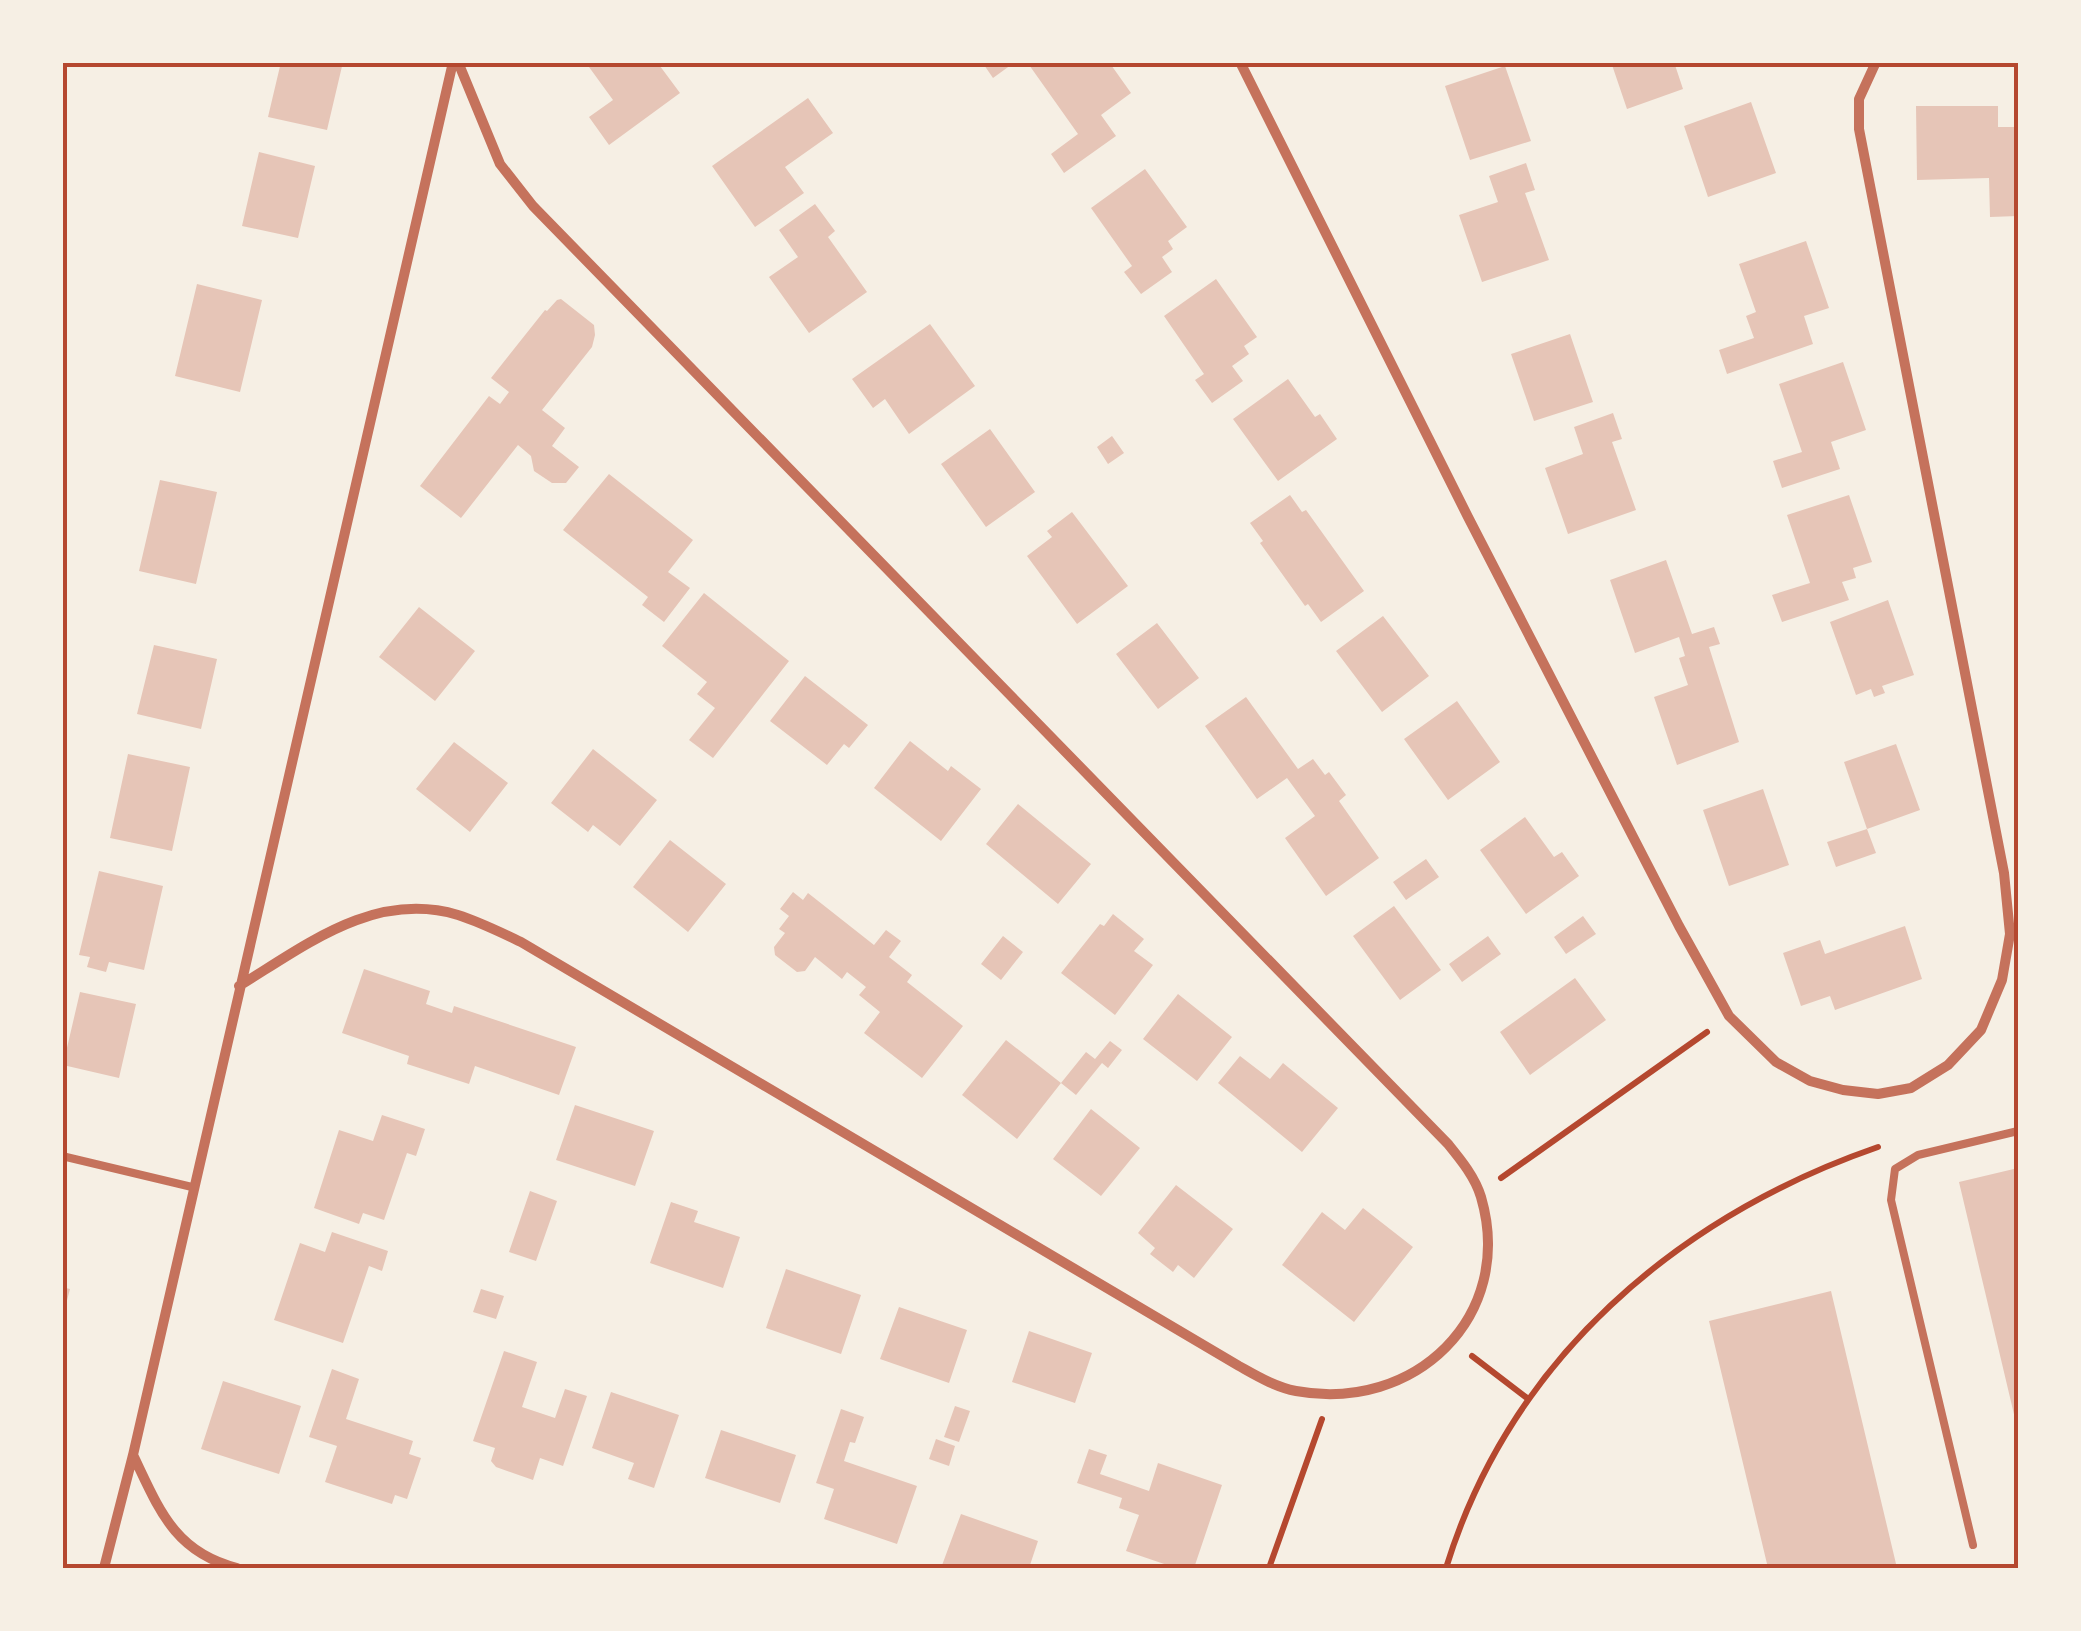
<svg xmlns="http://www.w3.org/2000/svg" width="2081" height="1631" viewBox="0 0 2081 1631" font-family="Rubik,sans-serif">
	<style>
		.building { fill: #e6c5b7 }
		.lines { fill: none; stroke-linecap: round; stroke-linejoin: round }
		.path { stroke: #b5482f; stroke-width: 6 }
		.service { stroke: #c5725c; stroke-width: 8 }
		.minor { stroke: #c5725c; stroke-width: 10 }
		.neatline { fill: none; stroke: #b5482f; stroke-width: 4 }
	</style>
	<rect width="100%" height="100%" fill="#f6efe4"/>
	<path class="building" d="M 281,62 L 343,62 L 327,130 L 268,117 Z
		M 595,62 L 657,62 L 680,93 L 609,145 L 589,117 L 613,100 L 589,67 Z
		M 982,62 L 1015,62 L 993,78 Z
		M 1027,62 L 1109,62 L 1131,93 L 1101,115 L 1116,136 L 1064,173 L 1051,154 L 1078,134 Z
		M 1611,62 L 1674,62 L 1683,89 L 1627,109 Z
		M 1505,66 L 1531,141 L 1470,160 L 1445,86 Z
		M 808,98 L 833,133 L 785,167 L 804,193 L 755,227 L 712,166 Z
		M 1751,102 L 1776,173 L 1708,197 L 1684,126 Z
		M 1916,106 L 1998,106 L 1998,127 L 2018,127 L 2018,216 L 1990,217 L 1989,178 L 1917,180 Z
		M 259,152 L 315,166 L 298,238 L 242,226 Z
		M 1526,163 L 1535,190 L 1525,193 L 1549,260 L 1482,282 L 1459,215 L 1498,202 L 1489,176 Z
		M 1145,169 L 1187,227 L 1168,241 L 1173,249 L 1162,257 L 1172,272 L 1141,294 L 1124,272 L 1132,266 L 1091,208 Z
		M 815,204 L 835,231 L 828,237 L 867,292 L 809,333 L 769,277 L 798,257 L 779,230 Z
		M 1806,241 L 1829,308 L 1804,316 L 1813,344 L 1727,374 L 1719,350 L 1754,338 L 1746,316 L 1756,312 L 1739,264 Z
		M 1216,279 L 1257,337 L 1244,346 L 1249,354 L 1232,366 L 1243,381 L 1212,403 L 1195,380 L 1204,374 L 1164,316 Z
		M 197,284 L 262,300 L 240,392 L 175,376 Z
		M 561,299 L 594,325 L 595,335 L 592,347 L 542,410 L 565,428 L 552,446 L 579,467 L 566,483 L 552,483 L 534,471 L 531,456 L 518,445 L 461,518 L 420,486 L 489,396 L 500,404 L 509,392 L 491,378 L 545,310 L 547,311 L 557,300 Z
		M 930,324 L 975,386 L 909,434 L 885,399 L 873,408 L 852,379 Z
		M 1570,334 L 1593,402 L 1534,421 L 1511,354 Z
		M 1843,362 L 1866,430 L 1831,442 L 1840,469 L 1782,488 L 1773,461 L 1802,452 L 1779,384 Z
		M 1288,379 L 1315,417 L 1320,414 L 1337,439 L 1278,481 L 1233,419 Z
		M 1613,413 L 1622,439 L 1612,442 L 1636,510 L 1568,534 L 1545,468 L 1583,454 L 1574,427 Z
		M 990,429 L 1035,492 L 986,527 L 941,464 Z
		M 1112,436 L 1124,453 L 1108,464 L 1097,447 Z
		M 609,474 L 693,540 L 668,572 L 690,588 L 664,622 L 642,605 L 648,597 L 563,530 Z
		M 160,480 L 217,492 L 196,584 L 139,571 Z
		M 1290,495 L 1302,512 L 1306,510 L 1364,591 L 1321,622 L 1308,604 L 1305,606 L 1260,543 L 1263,541 L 1250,523 Z
		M 1849,495 L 1872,562 L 1853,568 L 1856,578 L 1842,582 L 1849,600 L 1782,622 L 1772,595 L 1810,583 L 1787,515 Z
		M 1072,512 L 1128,586 L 1077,624 L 1027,556 L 1052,537 L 1047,531 Z
		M 1666,560 L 1692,634 L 1714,627 L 1720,644 L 1709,647 L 1739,742 L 1677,765 L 1654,697 L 1688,685 L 1679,658 L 1685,656 L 1679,637 L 1635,653 L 1610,580 Z
		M 704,593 L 789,661 L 713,758 L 689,740 L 715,708 L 697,694 L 707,682 L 662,646 Z
		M 1888,600 L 1914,675 L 1882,686 L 1885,693 L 1874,697 L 1871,689 L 1856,695 L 1830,622 Z
		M 419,607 L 475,651 L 435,701 L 379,657 Z
		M 1383,616 L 1429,676 L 1382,712 L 1336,651 Z
		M 1157,623 L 1199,678 L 1158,709 L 1116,654 Z
		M 154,645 L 217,659 L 201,729 L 137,714 Z
		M 805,676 L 868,725 L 849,748 L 844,744 L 827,765 L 770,721 Z
		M 1246,697 L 1298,769 L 1313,759 L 1325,775 L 1329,772 L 1346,795 L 1339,801 L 1379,858 L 1326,896 L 1285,838 L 1315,816 L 1287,778 L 1257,799 L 1205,726 Z
		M 1457,701 L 1500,762 L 1448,800 L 1404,739 Z
		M 910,741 L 948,771 L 951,766 L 981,789 L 941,841 L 874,788 Z
		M 454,742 L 508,783 L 470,832 L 416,789 Z
		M 1896,744 L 1920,810 L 1867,829 L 1844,762 Z
		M 593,749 L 657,800 L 620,846 L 593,825 L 588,832 L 551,803 Z
		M 128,754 L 190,767 L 172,851 L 110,838 Z
		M 1763,789 L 1789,865 L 1729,886 L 1703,810 Z
		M 1018,804 L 1091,864 L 1058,904 L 986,844 Z
		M 1525,817 L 1554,857 L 1562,852 L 1579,876 L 1526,914 L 1480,850 Z
		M 1867,829 L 1876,853 L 1836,867 L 1827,842 Z
		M 670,840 L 726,884 L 688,932 L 633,887 Z
		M 1426,859 L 1439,877 L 1406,900 L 1393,882 Z
		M 99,871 L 163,886 L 144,970 L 109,962 L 106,972 L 87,967 L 90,957 L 79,955 Z
		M 793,892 L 803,900 L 808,893 L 874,945 L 886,930 L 901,941 L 889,957 L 912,975 L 907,982 L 963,1026 L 922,1078 L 864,1033 L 880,1012 L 859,995 L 866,987 L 847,972 L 842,979 L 815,957 L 805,971 L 797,972 L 775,955 L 774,947 L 785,933 L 779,929 L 789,916 L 780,909 Z
		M 1394,906 L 1441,970 L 1400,1000 L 1353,936 Z
		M 1113,914 L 1144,939 L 1134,951 L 1153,965 L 1115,1015 L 1061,973 L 1100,924 L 1104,926 Z
		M 1583,916 L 1596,934 L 1566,954 L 1554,937 Z
		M 1905,926 L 1922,979 L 1835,1010 L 1830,996 L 1801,1006 L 1783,953 L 1820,940 L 1825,954 Z
		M 1003,936 L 1023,952 L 1001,980 L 981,964 Z
		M 1488,936 L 1501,954 L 1462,982 L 1449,964 Z
		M 364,969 L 430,991 L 426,1004 L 452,1013 L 454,1006 L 576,1047 L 559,1095 L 475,1066 L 469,1084 L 407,1064 L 409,1056 L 342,1033 Z
		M 1575,978 L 1606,1020 L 1530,1075 L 1500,1032 Z
		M 80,992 L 136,1004 L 119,1078 L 63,1065 Z
		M 1178,994 L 1232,1037 L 1197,1081 L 1143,1039 Z
		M 1006,1040 L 1061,1083 L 1017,1139 L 962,1095 Z
		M 1110,1041 L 1122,1050 L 1108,1068 L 1102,1063 L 1076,1095 L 1061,1083 L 1086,1052 L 1095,1059 Z
		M 1240,1056 L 1270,1079 L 1283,1063 L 1338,1108 L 1302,1152 L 1218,1083 Z
		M 575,1105 L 654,1131 L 635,1186 L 556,1160 Z
		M 1091,1109 L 1140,1148 L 1101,1196 L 1053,1159 Z
		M 382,1115 L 425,1129 L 416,1156 L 407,1153 L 384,1220 L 363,1213 L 359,1224 L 314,1208 L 339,1130 L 373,1141 Z
		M 2018,1168 L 2018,1426 L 2017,1427 L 1959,1182 Z
		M 1176,1185 L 1233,1229 L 1194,1278 L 1178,1265 L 1173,1272 L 1150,1254 L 1155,1248 L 1138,1233 Z
		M 530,1191 L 557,1201 L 536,1261 L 509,1252 Z
		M 671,1202 L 698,1211 L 694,1222 L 740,1237 L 723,1288 L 650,1263 Z
		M 1363,1208 L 1413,1247 L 1354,1322 L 1282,1265 L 1322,1212 L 1345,1230 Z
		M 332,1232 L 388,1251 L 382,1271 L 369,1266 L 343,1343 L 274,1320 L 300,1243 L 325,1252 Z
		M 786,1269 L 861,1295 L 841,1354 L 766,1328 Z
		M 62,1287 L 70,1289 L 64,1312 L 62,1312 Z
		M 481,1289 L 504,1296 L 496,1319 L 473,1312 Z
		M 1831,1291 L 1897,1568 L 1768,1568 L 1709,1321 Z
		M 899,1307 L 967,1330 L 949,1383 L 880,1359 Z
		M 1029,1331 L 1092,1353 L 1075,1403 L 1012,1382 Z
		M 504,1351 L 537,1362 L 522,1407 L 555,1418 L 565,1389 L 587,1396 L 563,1466 L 540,1458 L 533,1480 L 496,1467 L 491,1461 L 495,1448 L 473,1441 Z
		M 332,1369 L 359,1379 L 346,1419 L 413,1441 L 409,1454 L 421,1458 L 407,1499 L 395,1495 L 392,1504 L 325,1482 L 337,1446 L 309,1437 Z
		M 223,1381 L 301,1406 L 279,1474 L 201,1449 Z
		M 611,1392 L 679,1415 L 654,1488 L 628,1479 L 634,1463 L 592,1448 Z
		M 955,1406 L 970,1411 L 959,1442 L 944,1437 Z
		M 841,1409 L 864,1417 L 855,1443 L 850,1442 L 844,1461 L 917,1486 L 897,1544 L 824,1519 L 834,1489 L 816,1483 Z
		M 721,1430 L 796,1455 L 780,1503 L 705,1478 Z
		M 936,1439 L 955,1446 L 949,1466 L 929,1459 Z
		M 1089,1449 L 1107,1455 L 1100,1474 L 1149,1491 L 1158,1463 L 1222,1485 L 1194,1568 L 1176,1568 L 1126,1551 L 1139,1515 L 1119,1508 L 1122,1498 L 1077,1483 Z
		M 961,1514 L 1038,1541 L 1029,1568 L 941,1568 Z"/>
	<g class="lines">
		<path class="path" d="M 1501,1178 L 1707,1032
			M 1472,1356 L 1527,1398
			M 1269,1568 L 1322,1419
			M 1446,1568 C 1510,1360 1676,1217 1878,1147"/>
		<path class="service" d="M 62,1156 L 192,1187
			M 1973,1545 L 1891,1200 L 1895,1169 L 1918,1155 L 2018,1131"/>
		<path class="minor" d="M 1240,62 L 1468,517 L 1679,926 L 1729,1016 L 1776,1062 L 1810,1081 L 1843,1090 L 1878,1094 L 1911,1088 L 1948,1065 L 1981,1030 L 2002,980 L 2010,934 L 2004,873 L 1859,129 L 1859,99 L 1876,62
			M 239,986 C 306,945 375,890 458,915 C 480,922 500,932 521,942 L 1239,1366 C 1257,1376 1275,1387 1296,1391 C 1414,1413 1516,1317 1481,1197 C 1475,1177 1461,1160 1448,1144 L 533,206 L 500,164 L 458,62
			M 133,1455 C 159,1509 174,1552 237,1568
			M 104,1568 L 133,1455 L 453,62"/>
	</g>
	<rect width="2081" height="1631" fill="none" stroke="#f6efe4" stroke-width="130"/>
	<rect x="65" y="65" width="1951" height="1501" class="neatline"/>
</svg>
